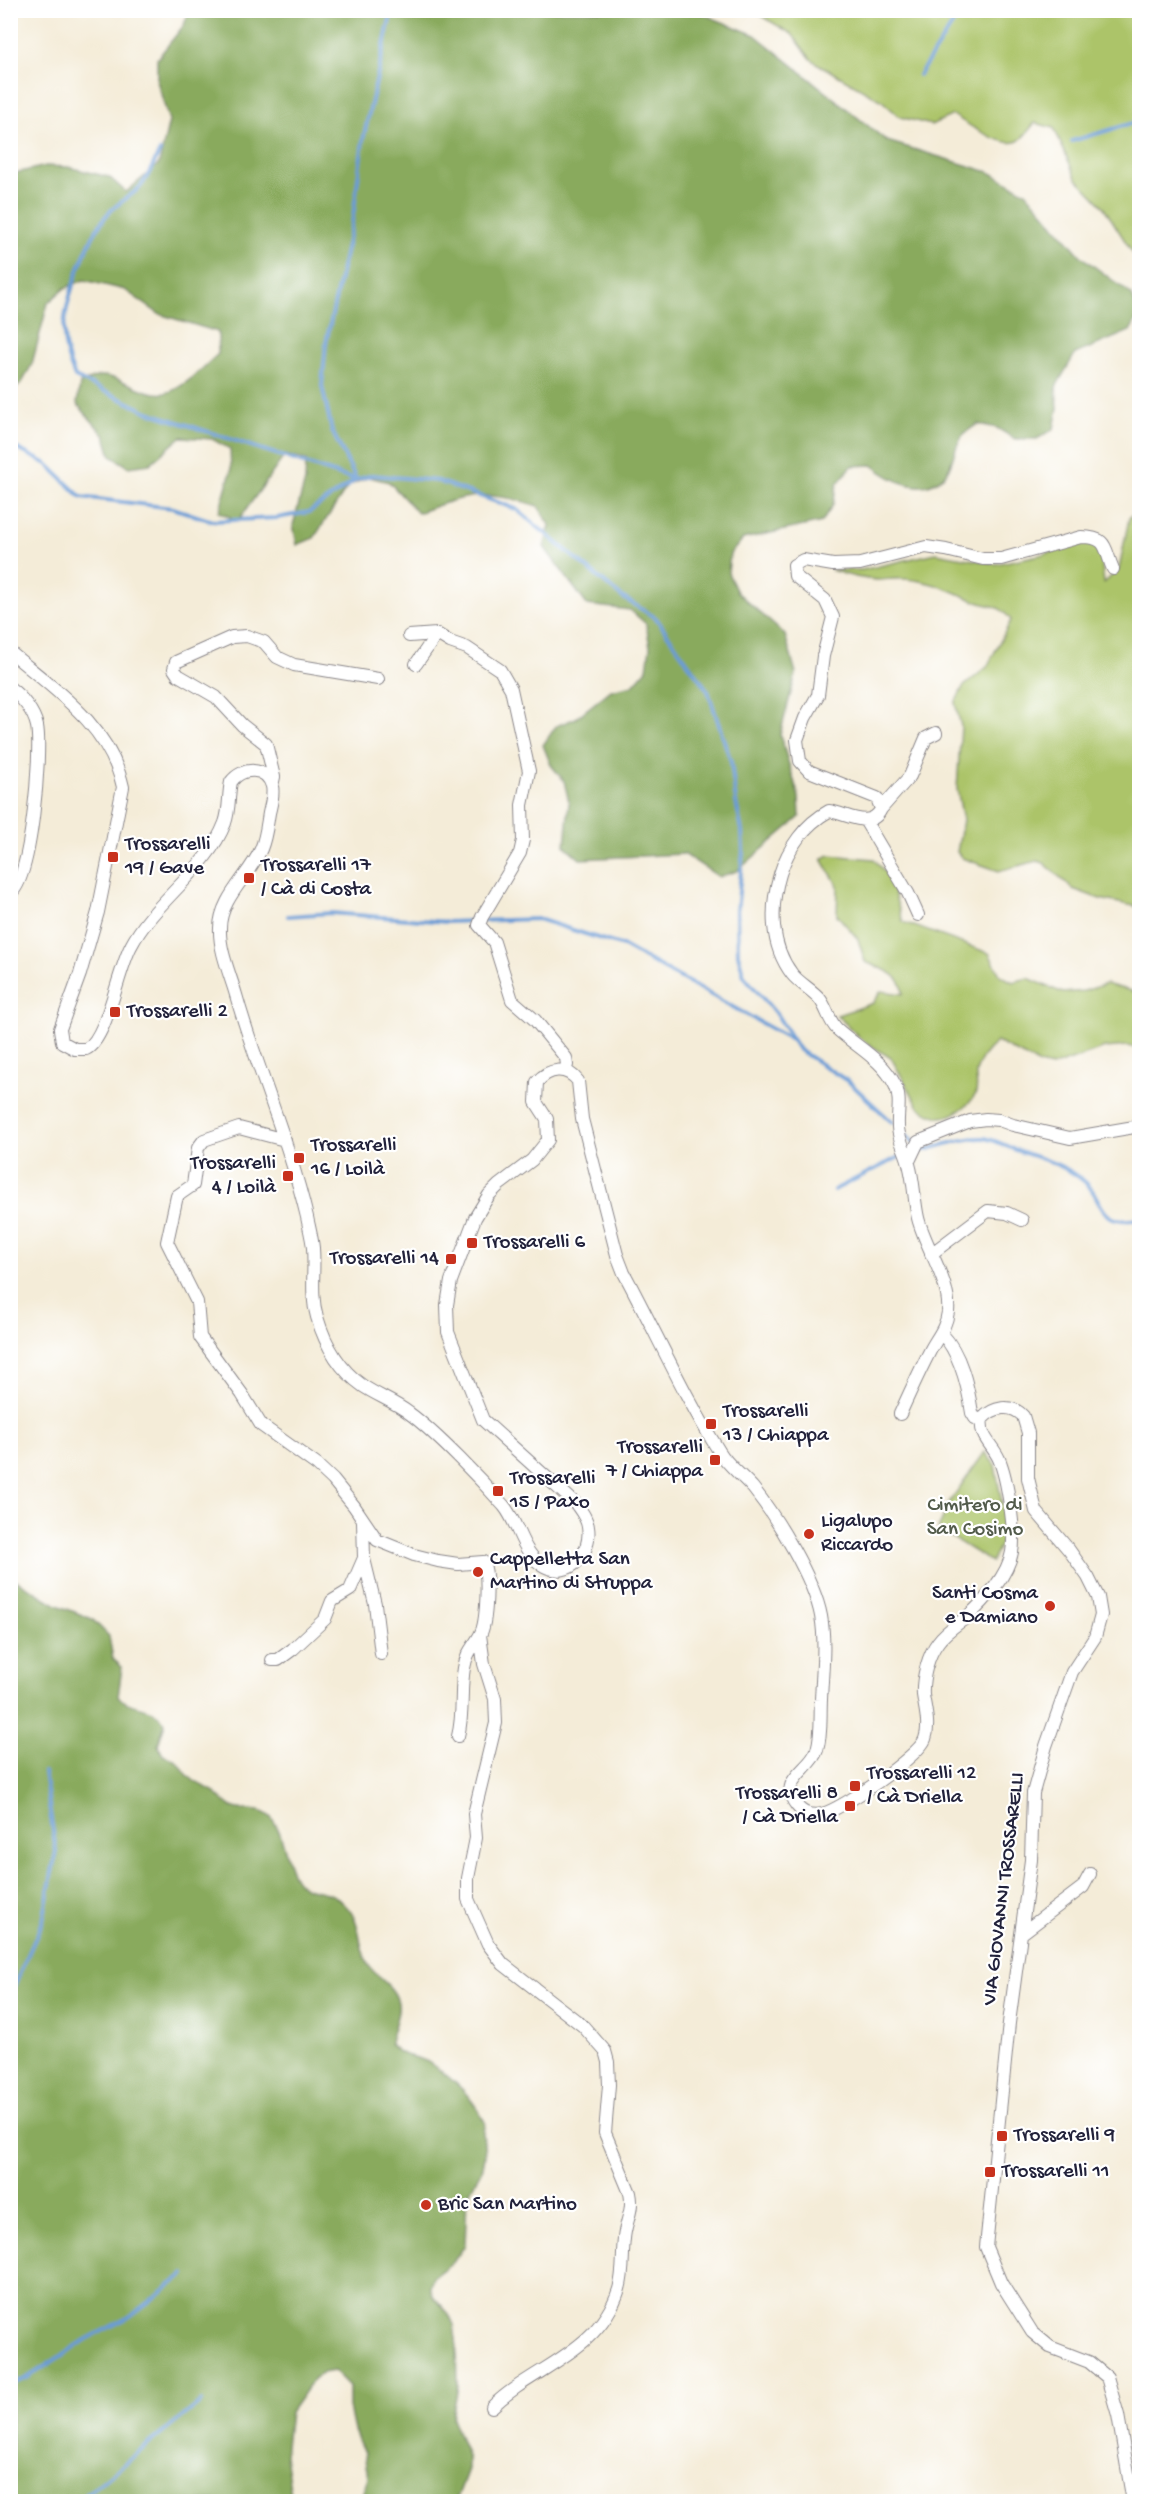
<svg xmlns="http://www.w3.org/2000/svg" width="1150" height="2512" viewBox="0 0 1150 2512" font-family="'Gochi Hand',sans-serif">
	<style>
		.green { fill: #acc469; stroke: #677352; stroke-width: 1.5 }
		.forest { fill: #89aa5d; stroke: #56664c; stroke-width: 1.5 }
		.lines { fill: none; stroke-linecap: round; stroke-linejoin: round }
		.stream { stroke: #6b9cd5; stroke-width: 4 }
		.street-casing { stroke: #8b878a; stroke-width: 14 }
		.street { stroke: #fff; stroke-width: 12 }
		.poi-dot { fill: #c8321e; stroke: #fff; stroke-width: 2 }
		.labels { text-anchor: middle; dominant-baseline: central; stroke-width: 4.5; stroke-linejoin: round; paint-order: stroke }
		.poi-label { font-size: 21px; fill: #22223b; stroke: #fff; text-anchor: start }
		.park-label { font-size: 21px; fill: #525b4b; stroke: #fff }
		.street-label { font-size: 21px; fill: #22223b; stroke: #fff }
	</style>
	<rect width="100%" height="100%" fill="#fff"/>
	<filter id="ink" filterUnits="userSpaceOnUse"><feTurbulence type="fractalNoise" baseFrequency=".0167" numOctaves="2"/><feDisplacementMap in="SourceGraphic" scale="12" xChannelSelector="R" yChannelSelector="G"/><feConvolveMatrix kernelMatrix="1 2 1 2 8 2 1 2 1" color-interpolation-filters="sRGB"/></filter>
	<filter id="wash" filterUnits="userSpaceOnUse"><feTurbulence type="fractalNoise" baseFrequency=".008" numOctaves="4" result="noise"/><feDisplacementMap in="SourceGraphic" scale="24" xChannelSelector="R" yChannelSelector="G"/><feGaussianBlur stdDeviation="1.35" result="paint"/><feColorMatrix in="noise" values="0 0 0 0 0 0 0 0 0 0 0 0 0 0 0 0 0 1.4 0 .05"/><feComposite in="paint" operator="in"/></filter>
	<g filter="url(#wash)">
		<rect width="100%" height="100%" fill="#f4ecd8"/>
		<path class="green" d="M 753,11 L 1139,11 L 1139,263 L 1103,206 L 1076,178 L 1054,128 L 1035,123 C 1030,128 1024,138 1018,141 C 1004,149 965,123 953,115 L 931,125 L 900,117 L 881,100 L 818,64 L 811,59 L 792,34 Z
			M 1139,508 L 1139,907 L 1100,899 L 1073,889 L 1044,863 L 1037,861 L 999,871 L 962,858 L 957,852 L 963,820 L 957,789 L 961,726 L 955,703 L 963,687 L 987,667 L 1011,620 C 996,601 993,609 975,601 C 950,590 932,581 905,579 C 895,578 886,580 877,580 C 861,579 846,575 831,570 L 862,570 L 936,553 L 996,564 L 1044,554 L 1085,542 L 1100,546 L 1104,583 L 1119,569 L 1129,518 Z
			M 829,855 L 874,859 L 889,877 L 903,922 L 989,953 L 1000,975 L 1013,982 L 1028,978 L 1063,993 L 1084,991 L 1106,984 L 1139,993 L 1139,1049 L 1128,1046 L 1105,1048 L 1051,1067 L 1039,1064 L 997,1042 C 987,1050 979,1059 976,1072 C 975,1080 979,1088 975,1095 C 969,1105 952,1118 940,1117 C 933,1116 924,1111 919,1107 L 891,1058 L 861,1039 L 837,1015 L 873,1003 L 881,991 L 903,994 C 904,974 880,968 865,962 L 858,939 L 837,915 L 838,886 L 822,859 Z
			M 985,1452 L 995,1465 L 1007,1531 L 991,1562 L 938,1529 L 950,1501 Z"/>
		<path class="forest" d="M 189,11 L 695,11 L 755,35 L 887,141 L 989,172 L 1026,192 L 1082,257 L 1132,295 L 1139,315 L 1130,331 L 1075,354 L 1056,387 L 1058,408 L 1054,429 L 1037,439 L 1015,439 L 997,428 L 978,424 C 973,427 967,431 963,435 C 954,445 954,463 946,473 C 925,499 892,481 872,465 L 852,466 L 837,484 L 833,505 L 822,522 L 743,539 L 730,554 L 728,573 L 737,592 L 785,635 L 796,673 L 780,735 L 799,797 L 800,817 L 737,871 L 719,877 L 684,854 L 580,859 L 565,846 L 569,802 L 564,781 L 551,765 L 543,745 L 556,726 L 576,718 L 611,690 L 633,685 L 647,669 L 650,647 L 646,624 L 630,610 L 587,605 L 544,547 L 550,525 L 538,506 C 487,489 467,494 418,513 L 389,482 L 369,477 L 348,486 L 314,538 L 297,545 L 293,525 L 305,481 L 306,460 L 285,455 L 238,521 L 219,512 L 231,471 L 230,449 L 212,439 L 181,437 L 150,464 L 129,467 L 111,456 L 105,436 L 77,404 L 80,383 C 87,381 95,376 102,376 C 123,376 146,397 165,393 C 185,388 203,367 218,354 L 218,332 L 159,314 L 125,290 L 84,280 L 65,288 L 48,303 L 32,364 L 23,381 L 11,393 L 11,174 L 46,166 L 68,167 L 109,177 L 126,192 L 159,164 L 169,121 L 157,81 L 157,59 L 184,25 Z
			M 11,1577 L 55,1604 L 92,1619 L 109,1636 L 113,1659 L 122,1667 L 118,1697 C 134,1711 152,1703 165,1723 L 158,1745 L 163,1755 C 188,1764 178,1769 193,1780 C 199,1785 207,1787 213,1791 C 219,1796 224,1802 230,1806 C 243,1814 261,1805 272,1819 C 285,1834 286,1870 298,1882 C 308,1893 327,1889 339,1899 C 366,1922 354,1938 368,1964 C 375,1977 392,1984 397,1999 C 402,2012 391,2030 390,2044 C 403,2060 417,2054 431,2064 C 457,2082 470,2094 485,2122 L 483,2132 L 485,2156 L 483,2167 L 467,2197 L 465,2245 L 454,2261 L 433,2277 L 430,2287 L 434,2297 L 449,2314 L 454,2325 L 457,2347 L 458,2386 L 452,2418 L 468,2459 L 468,2469 L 456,2501 L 360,2501 L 368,2477 L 364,2453 L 354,2431 L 349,2408 L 349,2386 L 334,2371 L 323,2373 L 314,2378 L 290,2412 L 285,2455 L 292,2501 L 11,2501 Z"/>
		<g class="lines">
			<path class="stream" d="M 919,75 L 962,10
				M 1072,141 L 1140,121
				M 160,151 C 154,162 148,178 140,187 C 129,198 115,204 105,217 C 86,243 66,297 64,328 C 63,344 69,363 75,377 L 148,412 L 355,480
				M 10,445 L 47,464 L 81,497 L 173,508 L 212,521 L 277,518 L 309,512 L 356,480 L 372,475 L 438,481 L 516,509 L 622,597 L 656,618 L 708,691 L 731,762 L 736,802 L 742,831 L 743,851 L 737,912 L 738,954 L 744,976 L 777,1015 L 799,1050 L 849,1082 L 893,1123
				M 356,479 L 332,431 L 322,386 L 326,343 L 353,217 L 363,140 L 392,10
				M 288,916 L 331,913 L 447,922 L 538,919 L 623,946 L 792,1040
				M 903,1133 L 912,1141 L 929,1150
				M 916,1152 C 938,1148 961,1137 984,1138 C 995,1139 1008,1148 1019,1151 C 1042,1159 1066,1165 1085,1182 C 1106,1201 1095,1226 1140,1219
				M 834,1190 L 903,1155
				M 10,1995 L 43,1921 L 56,1851 L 44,1772
				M 10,2385 L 27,2378 L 87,2339 L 129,2317 L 185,2274
				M 77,2502 L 201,2402"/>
		</g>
	</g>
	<g filter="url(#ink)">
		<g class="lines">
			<defs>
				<path id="street" d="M 409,636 L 437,634 L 450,642 L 467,648 L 500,670 L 511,689 L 529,771 L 522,805 L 523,840 L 520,853 L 482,917 L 479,925 L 494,942 L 512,1000 L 535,1020 L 566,1058 L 567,1065 L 564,1071
					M 10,652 C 56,691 109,725 123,787 L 98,912 L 80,974 L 60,1029 L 62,1042 L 75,1049 L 86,1049 C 107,1039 118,970 131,946 C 154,901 207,870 225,823 C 230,809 228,796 231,782 C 242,767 266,766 272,786 C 274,795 271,804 269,813 C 267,825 266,837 261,849 C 250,875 220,898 220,928 C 219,950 230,974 236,995 C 257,1069 289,1141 307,1217 C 309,1227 312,1238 313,1248 C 315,1272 310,1294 317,1317 C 325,1344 340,1370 363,1386 C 378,1396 395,1402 409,1413 C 427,1426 444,1443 460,1459 C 475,1474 490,1490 504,1506 C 519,1524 522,1555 544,1566 C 571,1580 592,1552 588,1527 C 587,1518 581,1511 576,1504 L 483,1420 L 448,1332 L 447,1305 L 451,1281 L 475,1218 L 489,1195 L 499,1185 L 532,1160 L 548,1140 L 547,1119 L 536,1102 L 537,1082 C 549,1068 566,1066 578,1081 L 582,1119 L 617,1255 L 624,1273 C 656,1332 683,1394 719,1451 C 728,1466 742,1475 753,1488 C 777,1518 814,1579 821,1616 C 826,1644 822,1672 821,1700 C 820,1717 822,1734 817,1750 C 811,1770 776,1780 797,1806 C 803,1814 813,1816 822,1814 C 841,1810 919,1756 925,1739 C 930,1725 925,1709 923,1695 C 922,1678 928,1655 938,1642 C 946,1631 958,1624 968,1616 C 985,1601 1008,1575 1012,1552 C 1016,1532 1007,1478 999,1459 C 993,1445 979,1437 982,1419 C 993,1407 1011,1403 1023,1416 L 1028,1433 L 1028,1478 L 1036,1511 L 1069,1550 L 1088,1577 L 1098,1597 L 1101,1615 L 1095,1637 L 1072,1672 L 1046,1746 L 1033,1793 L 1031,1860 L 1009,2023 L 986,2247 L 1001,2283 L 1032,2332 L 1050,2347 L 1089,2362 L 1107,2377 L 1118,2415 L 1133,2502
					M 416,664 L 437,634
					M 10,688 C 22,697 34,712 37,726 C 42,750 31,885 10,893
					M 272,786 L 274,777 L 266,744 L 242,725 L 216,697 L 178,675 L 174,669 L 176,662 L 232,637 L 247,636 L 264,642 L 277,657 L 294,665 L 378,679
					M 881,809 L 910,776 L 926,738 L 936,733
					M 866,822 L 908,893 L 918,915
					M 285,1140 L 239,1128 L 204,1140 L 198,1148 L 193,1185 L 177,1196 L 167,1242 L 197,1302 L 200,1337 L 242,1394 L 261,1425 L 317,1465 L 333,1480 L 354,1506 L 377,1540 L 414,1555 L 438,1561 L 458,1564 L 483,1562 C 489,1574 487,1623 480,1635 C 473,1648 467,1651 464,1668 C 460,1690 464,1714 458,1736
					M 909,1161 L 918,1142 L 970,1121 L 986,1119 L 999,1120 L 1013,1125 L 1070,1138 L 1140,1126
					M 931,1254 L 988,1211 L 1007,1213 L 1022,1220
					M 942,1334 C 961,1354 968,1386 972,1413 L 975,1418 L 982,1419
					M 900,1414 C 910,1392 920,1370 931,1349 C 938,1336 946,1328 948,1312 C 951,1282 925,1247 918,1218 C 914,1200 914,1181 909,1164 C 907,1154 901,1144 899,1134 C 895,1119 903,1102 895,1085 C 882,1059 858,1048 837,1029 C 828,1020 827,1007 819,998 C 811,989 799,983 792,974 C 770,945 770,907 780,874 C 788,848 805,824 829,811 C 846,813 871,831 881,809 L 877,798 L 809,771 L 800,761 L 797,740 L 805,718 L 818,695 L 823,656 L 833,617 L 825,600 L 795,576 L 794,565 L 803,560 L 833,565 L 860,564 L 926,547 L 946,550 L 983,559 L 1001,559 L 1081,537 C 1109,537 1104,549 1113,569
					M 364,1559 L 375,1604 L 381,1654
					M 480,1635 L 484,1664 L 495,1699 L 496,1723 L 474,1814 L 476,1838 L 468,1878 L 468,1899 L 488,1944 L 503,1964 L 583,2026 L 605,2051 L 608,2062 L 609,2085 L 605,2133 L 630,2193 C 634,2211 625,2222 624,2239 C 622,2255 624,2273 619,2289 C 598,2354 534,2366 492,2407
					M 272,1660 L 278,1660 L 293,1649 L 325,1619 L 332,1601 L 350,1590 L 364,1558 L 363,1521
					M 1021,1934 L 1083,1887 L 1090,1874"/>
			</defs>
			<use href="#street" class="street-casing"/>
			<use href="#street" class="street"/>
		</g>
	</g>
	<g class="poi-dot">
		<rect x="107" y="851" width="12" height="12" rx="3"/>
		<rect x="243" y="872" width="12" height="12" rx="3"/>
		<rect x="109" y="1006" width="12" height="12" rx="3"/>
		<rect x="293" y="1152" width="12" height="12" rx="3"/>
		<rect x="282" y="1170" width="12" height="12" rx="3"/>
		<rect x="466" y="1237" width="12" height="12" rx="3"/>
		<rect x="445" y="1253" width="12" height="12" rx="3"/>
		<rect x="705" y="1418" width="12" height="12" rx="3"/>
		<rect x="709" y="1454" width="12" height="12" rx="3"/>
		<rect x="492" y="1485" width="12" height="12" rx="3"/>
		<circle cx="809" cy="1534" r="6"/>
		<circle cx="478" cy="1572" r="6"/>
		<circle cx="1050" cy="1606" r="6"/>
		<rect x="849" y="1780" width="12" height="12" rx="3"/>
		<rect x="844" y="1800" width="12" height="12" rx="3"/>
		<rect x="996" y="2130" width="12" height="12" rx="3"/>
		<rect x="984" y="2166" width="12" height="12" rx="3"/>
		<circle cx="426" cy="2205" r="6"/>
	</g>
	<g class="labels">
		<g class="poi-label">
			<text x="125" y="845">Trossarelli<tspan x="125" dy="24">19 / Gave</tspan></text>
			<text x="261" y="866">Trossarelli 17<tspan x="261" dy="24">/ Cà di Costa</tspan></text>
			<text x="127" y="1012">Trossarelli 2</text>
			<text x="311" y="1146">Trossarelli<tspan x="311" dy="24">16 / Loilà</tspan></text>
			<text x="276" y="1164" text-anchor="end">Trossarelli<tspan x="276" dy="24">4 / Loilà</tspan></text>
			<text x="484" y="1243">Trossarelli 6</text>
			<text x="439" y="1259" text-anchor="end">Trossarelli 14</text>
			<text x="723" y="1412">Trossarelli<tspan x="723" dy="24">13 / Chiappa</tspan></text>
			<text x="703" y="1448" text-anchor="end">Trossarelli<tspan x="703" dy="24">7 / Chiappa</tspan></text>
			<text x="510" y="1479">Trossarelli<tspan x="510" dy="24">15 / Paxo</tspan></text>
			<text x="821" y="1522">Ligalupo<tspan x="821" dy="24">Riccardo</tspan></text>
			<text x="490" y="1560">Cappelletta San<tspan x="490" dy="24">Martino di Struppa</tspan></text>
			<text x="1038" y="1594" text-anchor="end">Santi Cosma<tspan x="1038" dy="24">e Damiano</tspan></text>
			<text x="867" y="1774">Trossarelli 12<tspan x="867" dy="24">/ Cà Driella</tspan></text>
			<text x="838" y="1794" text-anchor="end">Trossarelli 8<tspan x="838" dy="24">/ Cà Driella</tspan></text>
			<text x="1014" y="2136">Trossarelli 9</text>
			<text x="1002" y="2172">Trossarelli 11</text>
			<text x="438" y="2205">Bric San Martino</text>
		</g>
		<g class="park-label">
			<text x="975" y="1506">Cimitero di<tspan x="975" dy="24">San Cosimo</tspan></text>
		</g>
		<g class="street-label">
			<text transform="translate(1005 1889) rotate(-83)">VIA GIOVANNI TROSSARELLI</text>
		</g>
	</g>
	<rect width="1150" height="2512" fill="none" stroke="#fff" stroke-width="36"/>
</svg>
